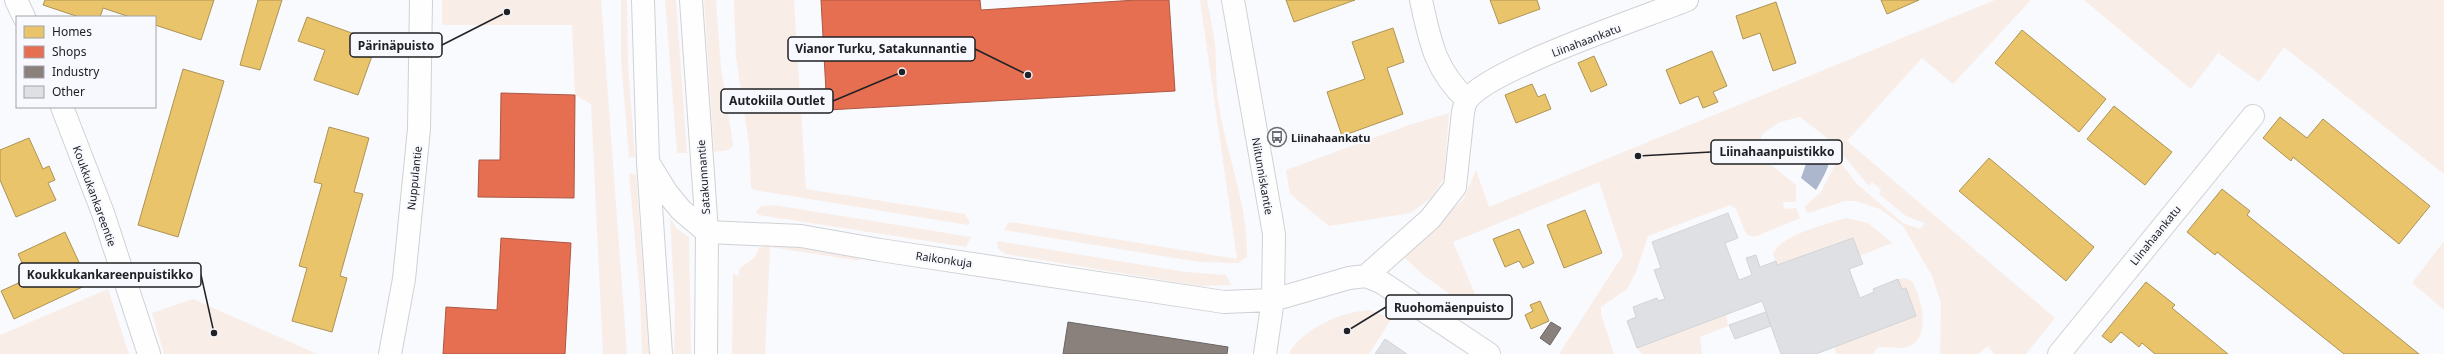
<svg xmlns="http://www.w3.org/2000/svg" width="2444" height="354" viewBox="0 0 2444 354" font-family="'Noto Sans',sans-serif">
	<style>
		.green { fill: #f9ede8 }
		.water { fill: #acb7cd }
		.homes { fill: #e9c46a; stroke: #ad9355 }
		.shops { fill: #e76f51; stroke: #ab5844 }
		.industry { fill: #8a817c; stroke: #6a6462 }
		.building { fill: #dee0e3; stroke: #d2d4d6 }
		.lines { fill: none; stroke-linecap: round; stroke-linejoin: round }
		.minor-casing { stroke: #d0d1d4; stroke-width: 24 }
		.secondary-casing { stroke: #d0d1d4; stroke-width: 24 }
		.minor { stroke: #fefeff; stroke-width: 22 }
		.secondary { stroke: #fefeff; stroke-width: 22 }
		.labels { text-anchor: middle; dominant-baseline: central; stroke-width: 4; stroke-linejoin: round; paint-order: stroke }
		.street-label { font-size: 11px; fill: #202125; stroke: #f7f9fe }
		.poi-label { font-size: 11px; font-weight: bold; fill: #202125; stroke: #f7f9fe; text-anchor: start }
		.leader { fill: none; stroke: #202125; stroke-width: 1.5 }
		.callout-dot { fill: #202125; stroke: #f7f9fe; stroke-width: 1.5 }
		.callout { fill: #f7f9fe; stroke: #202125; stroke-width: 1.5 }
		.callout-label { font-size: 12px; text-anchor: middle; font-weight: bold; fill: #202125 }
	</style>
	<rect width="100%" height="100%" fill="#f8fafd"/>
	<path class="green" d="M 442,0 L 601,0 L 627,354 L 603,354 L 591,104 L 575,95 L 572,25 L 442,25 Z
		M 621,0 L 627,0 L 628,63 L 635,157 L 629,157 L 621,60 Z
		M 665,0 L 676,0 L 687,153 L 677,153 Z
		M 704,0 L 716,0 L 721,68 L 733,144 L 732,147 L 728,150 L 714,152 Z
		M 734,0 L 794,0 L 806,189 L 965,214 L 970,223 L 968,225 L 754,190 L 751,187 L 749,145 L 736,57 Z
		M 1200,0 L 1207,0 C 1210,15 1213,30 1215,45 C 1217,65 1215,86 1219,106 C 1227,157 1248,204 1247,257 L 1238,263 L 1199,262 L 1004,230 L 1008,223 L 1011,222 L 1237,259 Z
		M 1995,0 L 2031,0 L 1953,84 L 1922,58 L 1847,141 L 2055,318 L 2026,354 L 1994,354 L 1988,346 L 1978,354 L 1940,354 L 1941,303 L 1932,276 L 1903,226 L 1880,209 L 1856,201 L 1845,201 L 1808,213 L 1804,207 L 1821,192 L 1838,159 L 1857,184 L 1903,223 L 1920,229 L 1925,223 L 1906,216 L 1879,194 L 1881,190 L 1872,182 L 1869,186 L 1842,154 L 1844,151 L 1800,117 L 1780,122 L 1762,134 L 1757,154 L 1796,185 L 1796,202 L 1783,202 L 1784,209 L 1796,208 L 1800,218 L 1757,236 L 1750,236 L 1746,234 L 1736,209 L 1730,205 L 1648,236 L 1636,272 L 1627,289 L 1601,307 L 1601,314 L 1614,354 L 1559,354 L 1623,255 L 1599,182 L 1453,242 L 1486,320 L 1423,275 L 1402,255 L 1463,200 L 1476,170 L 1489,207 Z
		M 2084,0 L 2444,0 L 2444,174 L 2284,47 L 2259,82 L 2218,53 L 2191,89 Z
		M 1449,113 L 1444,178 L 1431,198 L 1411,213 L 1329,226 L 1290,194 L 1286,170 L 1409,125 Z
		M 629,174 L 636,174 L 649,354 L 642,354 L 640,295 Z
		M 774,205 L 971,237 L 966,247 L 759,215 L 756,212 L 761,206 Z
		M 670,218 L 677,229 L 689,237 L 691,354 L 674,354 L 675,309 Z
		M 1846,218 L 1868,223 L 1892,243 L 1860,256 L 1853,238 L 1777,265 L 1773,254 C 1780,235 1827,224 1846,218 Z
		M 997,241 L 1186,272 L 1226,275 L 1231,285 L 1199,286 L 1006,254 L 998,249 Z
		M 2444,241 L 2444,310 L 2412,283 Z
		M 767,245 L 790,245 L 857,255 L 860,261 L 770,247 L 765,354 L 732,354 L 733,274 L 739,276 L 739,269 L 755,257 L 759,248 Z
		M 1905,278 L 1912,281 C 1921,297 1933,339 1907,347 C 1898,350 1887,345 1877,348 L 1873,354 L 1837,354 L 1834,347 L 1916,316 L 1906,288 L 1902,289 L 1898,279 Z
		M 108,289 L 129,354 L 0,354 L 0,335 Z
		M 193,299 L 317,354 L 164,354 L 152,313 Z
		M 1369,310 L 1392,318 L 1369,354 L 1289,354 C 1300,330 1343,311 1369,310 Z
		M 1726,315 L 1728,326 L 1700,337 L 1702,354 L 1642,354 L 1637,348 Z"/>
	<path class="water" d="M 1795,142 C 1841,142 1834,159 1816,190 L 1801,178 L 1806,164 L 1804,158 L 1797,155 L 1776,159 L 1769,153 L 1770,149 Z"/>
	<path class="homes" d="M 45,0 L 214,0 L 201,40 L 155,25 L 155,17 L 130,17 L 103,8 L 100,17 L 79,17 L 43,5 Z
		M 258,0 L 282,0 L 260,70 L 240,65 Z
		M 1286,0 L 1355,0 L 1294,22 Z
		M 1490,0 L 1537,0 L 1540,9 L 1499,24 Z
		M 1881,0 L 1919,0 L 1887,14 Z
		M 1776,2 L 1796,63 L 1773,71 L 1760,33 L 1743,39 L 1736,16 Z
		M 307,17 L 377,42 L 358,95 L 314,80 L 325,50 L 298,41 Z
		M 1393,28 L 1404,62 L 1387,68 L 1403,114 L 1342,136 L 1327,92 L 1365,79 L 1352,42 Z
		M 2022,30 L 2106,99 L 2079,132 L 1995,63 Z
		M 1712,51 L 1727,86 L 1713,92 L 1718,102 L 1703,108 L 1698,96 L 1680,104 L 1666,70 Z
		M 1594,56 L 1607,85 L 1591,92 L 1578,63 Z
		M 183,69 L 224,81 L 178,237 L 138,225 Z
		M 1532,84 L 1538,97 L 1545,94 L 1551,109 L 1516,123 L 1505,95 Z
		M 2114,106 L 2172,152 L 2145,185 L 2087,139 Z
		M 2280,117 L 2307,138 L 2323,119 L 2430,206 L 2399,244 L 2293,157 L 2291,161 L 2263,138 Z
		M 329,127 L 369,138 L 354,192 L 363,194 L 340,276 L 347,278 L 332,332 L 292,321 L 307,268 L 299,266 L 322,184 L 314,182 Z
		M 29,138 L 43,169 L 49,166 L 55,180 L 48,183 L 56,200 L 16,217 L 0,180 L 0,150 Z
		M 1989,158 L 2094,247 L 2066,281 L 1959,191 Z
		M 2222,189 L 2250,211 L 2247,215 L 2419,354 L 2344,354 L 2217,252 L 2215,255 L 2187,232 Z
		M 1585,210 L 1602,253 L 1564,268 L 1547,225 Z
		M 1519,229 L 1534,263 L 1523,268 L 1519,261 L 1505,267 L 1493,239 Z
		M 65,232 L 89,284 L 14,319 L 1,291 L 29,278 L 18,254 Z
		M 2146,282 L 2175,305 L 2172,308 L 2228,354 L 2155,354 L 2142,343 L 2139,347 L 2121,332 L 2111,343 L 2102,336 Z
		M 1540,301 L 1549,321 L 1531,329 L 1525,315 L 1533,311 L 1530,305 Z"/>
	<path class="shops" d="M 821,0 L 980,0 L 981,10 L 1136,0 L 1169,0 L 1175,91 L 827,110 Z
		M 501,93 L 575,95 L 574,198 L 478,197 L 479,160 L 500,160 Z
		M 501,238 L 571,243 L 565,354 L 443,354 L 446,307 L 497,310 Z"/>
	<path class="industry" d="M 1068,322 L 1228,347 L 1227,354 L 1063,354 Z
		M 1551,322 L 1561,328 L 1550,345 L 1540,338 Z"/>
	<path class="building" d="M 1728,213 L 1738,238 L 1725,243 L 1739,280 L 1752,275 L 1746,258 L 1756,255 L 1760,267 L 1776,261 L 1777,265 L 1853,238 L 1863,264 L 1849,269 L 1860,298 L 1874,292 L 1873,289 L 1898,279 L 1902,289 L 1906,288 L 1916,316 L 1816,354 L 1781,354 L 1762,301 L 1637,348 L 1627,321 L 1636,317 L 1633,307 L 1657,298 L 1658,301 L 1665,299 L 1654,270 L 1661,268 L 1652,242 Z
		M 1766,312 L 1771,326 L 1735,339 L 1729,325 Z
		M 1385,339 L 1407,354 L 1375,354 Z"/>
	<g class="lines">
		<defs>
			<path id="minor" d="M 16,0 L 24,17
				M 1233,0 L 1274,234 L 1273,300 L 1265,354
				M 1421,0 C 1430,42 1435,70 1467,100
				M 62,107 L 103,213 L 149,354
				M 648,162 L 667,193 L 681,210 L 707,232 L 801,236 L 880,250 L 1224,302 L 1273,300 L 1349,278 L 1366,276 L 1381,282 L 1489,354
				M 1366,276 L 1430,219 L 1455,187 L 1463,112 C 1464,108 1465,103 1467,100 C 1489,69 1645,17 1687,0
				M 390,354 L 404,279 L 419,129 L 421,0
				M 2059,354 L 2253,116"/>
			<path id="secondary" d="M 643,0 L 648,162 L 661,354
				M 691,0 L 707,232 L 706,354"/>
		</defs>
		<use href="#minor" class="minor-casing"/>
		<use href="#secondary" class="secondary-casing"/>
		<use href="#minor" class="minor"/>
		<use href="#secondary" class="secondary"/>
	</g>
	<defs>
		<symbol id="bus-ring" viewBox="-11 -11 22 22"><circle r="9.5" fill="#f7f9fe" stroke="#6c6d71" stroke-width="1.5"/><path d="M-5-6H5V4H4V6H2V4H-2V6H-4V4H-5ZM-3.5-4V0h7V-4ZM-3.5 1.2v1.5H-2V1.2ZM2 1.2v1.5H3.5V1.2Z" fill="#6c6d71"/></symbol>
	</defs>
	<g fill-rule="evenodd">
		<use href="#bus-ring" x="1266" y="126" width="22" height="22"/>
	</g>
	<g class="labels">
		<g class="street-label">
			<text transform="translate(1586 40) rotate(-21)">Liinahaankatu</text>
			<text transform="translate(1263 176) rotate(80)">Niitunniskantie</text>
			<text transform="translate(703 177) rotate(-94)">Satakunnantie</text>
			<text transform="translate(414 178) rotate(-84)">Nuppulantie</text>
			<text transform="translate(95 196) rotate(70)">Koukkukankareentie</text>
			<text transform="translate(2155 235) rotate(-51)">Liinahaankatu</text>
			<text transform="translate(944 259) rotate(8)">Raikonkuja</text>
		</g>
		<g class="poi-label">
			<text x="1291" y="137">Liinahaankatu</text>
		</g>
	</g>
	<path class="leader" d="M507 12L442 45M1028 75L975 49M902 72L833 101M1638 156L1711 152M214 333L201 275M1347 331L1386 307"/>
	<g class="callout-dot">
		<circle cx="507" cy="12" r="4"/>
		<circle cx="1028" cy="75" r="4"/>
		<circle cx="902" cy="72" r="4"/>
		<circle cx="1638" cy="156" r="4"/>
		<circle cx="214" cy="333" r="4"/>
		<circle cx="1347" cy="331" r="4"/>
	</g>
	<g class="callout">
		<rect x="350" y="33" width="92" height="24" rx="4"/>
		<rect x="788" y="37" width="187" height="24" rx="4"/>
		<rect x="721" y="89" width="112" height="24" rx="4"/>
		<rect x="1711" y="140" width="131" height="24" rx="4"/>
		<rect x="19" y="263" width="182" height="24" rx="4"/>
		<rect x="1386" y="295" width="126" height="24" rx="4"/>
	</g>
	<g class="callout-label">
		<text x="396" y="50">Pärinäpuisto</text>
		<text x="881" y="53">Vianor Turku, Satakunnantie</text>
		<text x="777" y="105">Autokiila Outlet</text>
		<text x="1777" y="156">Liinahaanpuistikko</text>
		<text x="110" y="279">Koukkukankareenpuistikko</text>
		<text x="1449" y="312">Ruohomäenpuisto</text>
	</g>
	<rect x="16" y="16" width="140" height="92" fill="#f7f9fe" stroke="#a1a3a7"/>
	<rect x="24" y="26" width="20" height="12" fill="#e9c46a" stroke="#a1a3a7"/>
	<text x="52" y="36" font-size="12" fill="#202125">Homes</text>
	<rect x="24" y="46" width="20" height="12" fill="#e76f51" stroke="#a1a3a7"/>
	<text x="52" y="56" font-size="12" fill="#202125">Shops</text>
	<rect x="24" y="66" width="20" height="12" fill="#8a817c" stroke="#a1a3a7"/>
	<text x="52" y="76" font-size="12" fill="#202125">Industry</text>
	<rect x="24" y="86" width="20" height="12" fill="#dee0e3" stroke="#a1a3a7"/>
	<text x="52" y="96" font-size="12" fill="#202125">Other</text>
</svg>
